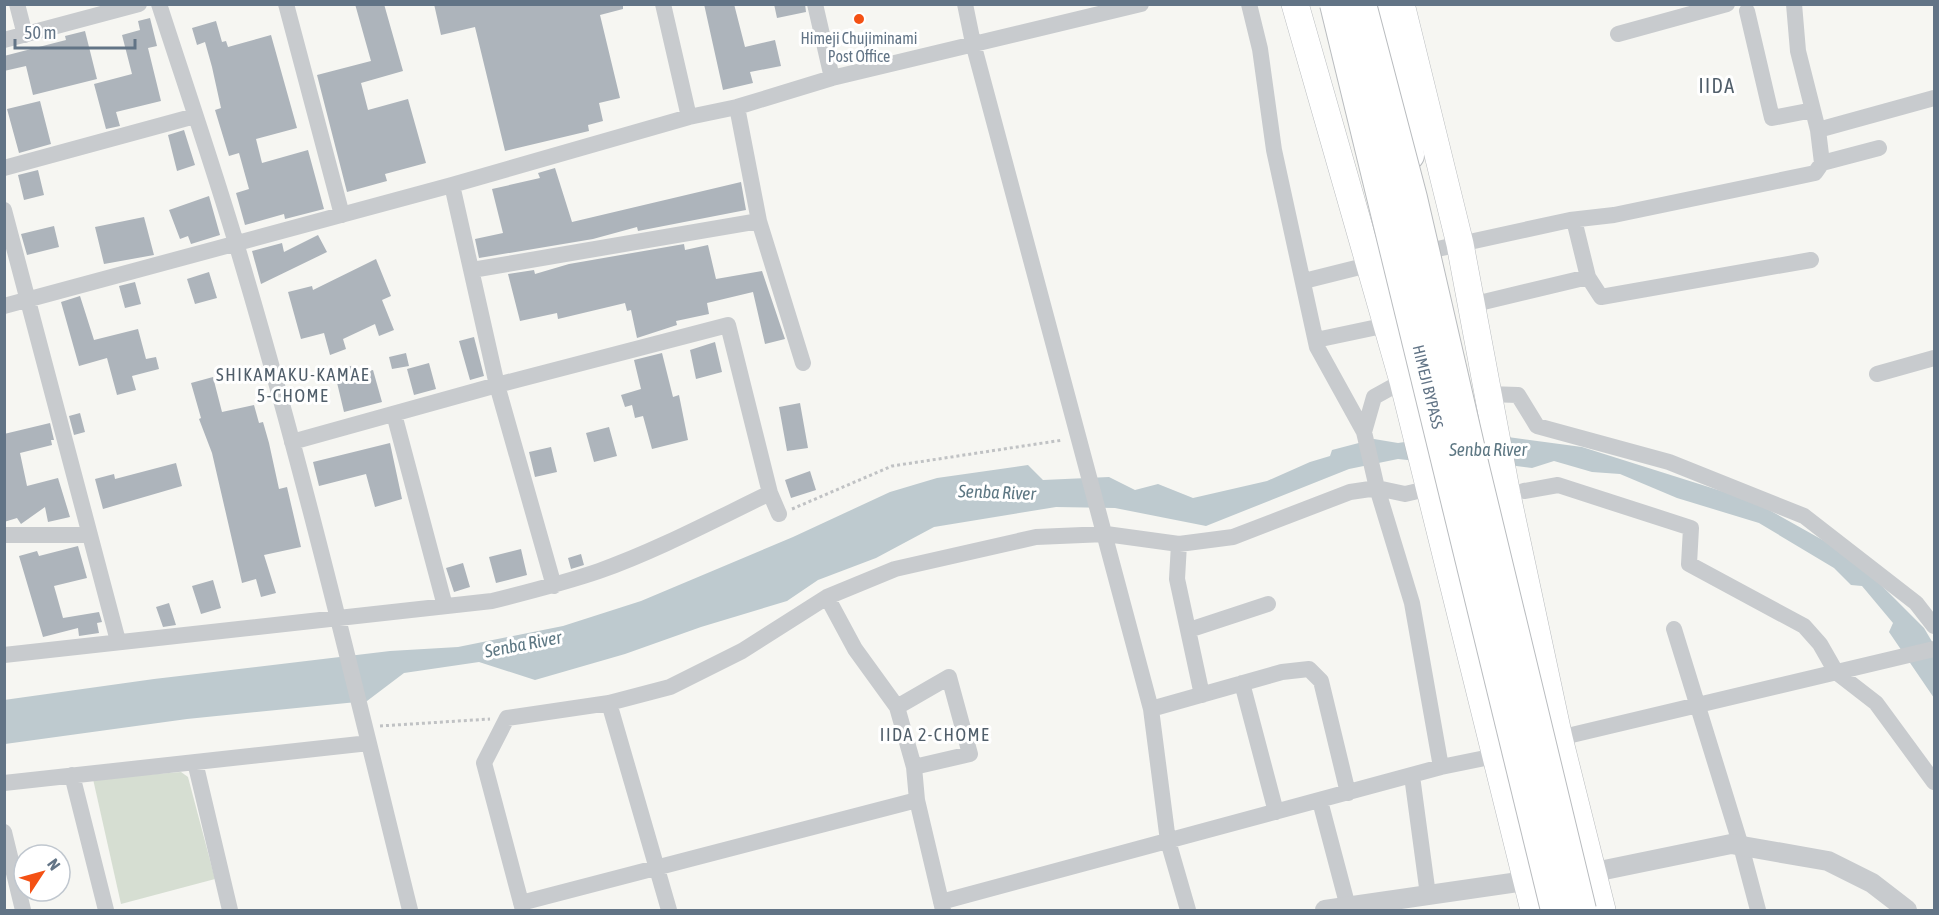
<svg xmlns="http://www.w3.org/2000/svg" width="1939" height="915" viewBox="0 0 1939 915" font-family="'Asap Condensed',sans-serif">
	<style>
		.green { fill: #d6ded2 }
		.water { fill: #becacf }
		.building { fill: #adb4bb }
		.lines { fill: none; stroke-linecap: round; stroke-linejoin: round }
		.trunk-casing { stroke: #b9bcbf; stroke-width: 28 }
		.motorway-casing { stroke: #b9bcbf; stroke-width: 32 }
		.path { stroke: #c0c2c4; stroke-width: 3; stroke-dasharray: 3 3; stroke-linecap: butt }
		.minor { stroke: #c8cbce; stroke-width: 16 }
		.tertiary { stroke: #c8cbce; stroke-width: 20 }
		.trunk { stroke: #fff; stroke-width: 27 }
		.motorway { stroke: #fff; stroke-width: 30 }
		.motorway-bridge-casing { stroke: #b9bcbf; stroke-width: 32; stroke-linecap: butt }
		.motorway-bridge { stroke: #fff; stroke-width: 30 }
		.poi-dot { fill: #f45114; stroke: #fff; stroke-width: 2 }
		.labels { text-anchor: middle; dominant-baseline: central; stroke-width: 6; stroke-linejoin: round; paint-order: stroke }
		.poi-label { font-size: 16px; fill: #627486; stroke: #fff }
		.street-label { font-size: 16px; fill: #627486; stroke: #fff }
		.neighbourhood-label { font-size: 18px; letter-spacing: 1.5px; fill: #505e6a; stroke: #fff }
		.water-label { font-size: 18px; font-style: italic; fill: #5d7783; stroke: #fff }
		.quarter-label { font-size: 20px; letter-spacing: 1.5px; fill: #505e6a; stroke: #fff }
	</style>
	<rect width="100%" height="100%" fill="#f6f6f2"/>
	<path class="green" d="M 181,772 L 188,777 L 215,879 L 121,904 L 93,779 Z"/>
	<path class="water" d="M 1471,432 L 1582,447 L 1753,501 L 1828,543 L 1867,571 L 1924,628 L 1934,645 L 1934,698 L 1889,632 L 1893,623 L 1862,586 L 1851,585 L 1834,568 L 1759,523 L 1677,498 L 1620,474 L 1592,472 L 1554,461 L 1532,468 L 1485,462 L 1436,463 L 1398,459 L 1349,469 L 1206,526 L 1115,508 L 1056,507 L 934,527 L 876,558 L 818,580 L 787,601 L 701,627 L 625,654 L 535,680 L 479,662 L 404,673 L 367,701 L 187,719 L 5,744 L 4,700 L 154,679 L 390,651 L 458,647 L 563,626 L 641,601 L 793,537 L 890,492 L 937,478 L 1028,465 L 1043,480 L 1109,477 L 1135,490 L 1158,484 L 1193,498 L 1267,481 L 1310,462 L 1330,456 L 1332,450 L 1374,439 L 1398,443 Z"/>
	<path class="building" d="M 355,4 L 384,4 L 403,71 L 361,83 L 368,110 L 408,99 L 426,163 L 385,174 L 387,181 L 347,192 L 317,75 L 371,61 Z
		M 434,4 L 623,4 L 623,9 L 600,15 L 620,98 L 599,103 L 603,121 L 588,125 L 589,131 L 505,151 L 475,27 L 441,35 Z
		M 704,4 L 734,4 L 745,47 L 775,40 L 781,66 L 750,72 L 753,83 L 723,90 Z
		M 774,4 L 805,4 L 806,12 L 777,18 Z
		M 150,18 L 157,46 L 148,48 L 161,101 L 116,112 L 120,126 L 106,129 L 94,84 L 132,74 L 122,35 L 140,30 L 138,21 Z
		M 216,21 L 222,42 L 226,41 L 228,47 L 271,35 L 297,128 L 256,139 L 262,163 L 308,150 L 324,209 L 285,219 L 284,214 L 245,225 L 236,193 L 249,189 L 239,153 L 229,156 L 215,110 L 221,108 L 212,67 L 205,42 L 197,45 L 192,28 Z
		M 85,31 L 97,79 L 33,95 L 26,66 L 4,71 L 4,56 L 66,40 L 65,36 Z
		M 40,101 L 51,144 L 19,153 L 7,109 Z
		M 184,130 L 195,165 L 177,171 L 168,135 Z
		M 555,168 L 572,222 L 741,182 L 746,210 L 638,231 L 637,227 L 593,239 L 479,258 L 475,239 L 503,233 L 492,189 L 540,178 L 538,173 Z
		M 38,170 L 44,195 L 24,200 L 18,175 Z
		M 209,196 L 220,235 L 191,244 L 188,236 L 180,239 L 169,210 Z
		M 144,217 L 154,255 L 104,264 L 95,227 Z
		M 54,226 L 59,247 L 27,255 L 21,234 Z
		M 318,235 L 327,252 L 261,284 L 252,251 L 282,243 L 284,252 Z
		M 684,244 L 685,250 L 708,245 L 716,279 L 762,271 L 785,339 L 765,344 L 753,292 L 707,303 L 709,314 L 676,321 L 677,325 L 637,338 L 631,310 L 627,311 L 625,303 L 558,319 L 557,313 L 520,321 L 508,274 L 534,270 L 535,274 L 569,264 Z
		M 376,259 L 391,296 L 382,300 L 394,330 L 379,336 L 375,324 L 343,339 L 346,349 L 330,355 L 324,333 L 301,339 L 288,292 L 312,286 L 313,290 Z
		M 209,272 L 217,298 L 195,304 L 187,279 Z
		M 135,282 L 141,304 L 125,308 L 119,286 Z
		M 80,296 L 94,340 L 138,329 L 146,359 L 156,357 L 159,369 L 132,376 L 136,390 L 117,395 L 107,358 L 79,366 L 61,302 Z
		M 474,337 L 484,376 L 470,380 L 459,341 Z
		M 715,342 L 722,372 L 696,379 L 690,350 Z
		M 406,353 L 409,366 L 392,369 L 389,357 Z
		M 662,353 L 673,397 L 679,395 L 688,440 L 652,449 L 643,416 L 635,418 L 632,405 L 625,407 L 621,395 L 641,389 L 634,360 Z
		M 429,363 L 436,389 L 414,395 L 407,369 Z
		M 351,366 L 353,375 L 373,370 L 382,402 L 344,412 L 334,370 Z
		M 213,377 L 222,412 L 254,405 L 259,423 L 263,422 L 269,443 L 279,489 L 287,487 L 301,547 L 264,555 L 276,593 L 261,597 L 256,579 L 242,583 L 212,453 L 199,419 L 201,418 L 191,383 Z
		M 800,403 L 808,448 L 787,451 L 779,407 Z
		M 80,413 L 85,432 L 74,435 L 69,416 Z
		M 50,423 L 54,440 L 51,440 L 52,445 L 20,453 L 27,486 L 58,478 L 70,517 L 48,522 L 45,507 L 21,524 L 17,518 L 4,522 L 4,434 Z
		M 609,427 L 617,456 L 594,462 L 586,433 Z
		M 390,443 L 402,499 L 375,507 L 366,474 L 319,486 L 313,462 Z
		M 551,447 L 557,472 L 535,477 L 529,452 Z
		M 176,463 L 182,486 L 103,509 L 95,479 L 114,474 L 115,479 Z
		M 810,471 L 816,490 L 791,498 L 785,480 Z
		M 78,546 L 87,578 L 54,586 L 63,618 L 99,612 L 102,622 L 97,623 L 99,633 L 79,636 L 78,628 L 43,637 L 19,556 L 37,551 L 39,556 Z
		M 521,549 L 527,575 L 496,583 L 489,557 Z
		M 581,554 L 584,565 L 571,569 L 568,558 Z
		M 463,563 L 470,587 L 454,592 L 446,568 Z
		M 213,580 L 221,608 L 201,614 L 192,586 Z
		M 169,603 L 176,625 L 163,627 L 156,607 Z"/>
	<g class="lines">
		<defs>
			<path id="trunk" d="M 1295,4 L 1403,381 L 1534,910
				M 1401,4 L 1460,244 L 1507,495 L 1559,738 L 1602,910"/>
			<path id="motorway" d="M 1381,4 L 1404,104 L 1409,155"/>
		</defs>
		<use href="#trunk" class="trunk-casing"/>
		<use href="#motorway" class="motorway-casing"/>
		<path class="path" d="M 792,509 L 892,466 L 1063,440
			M 380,726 L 490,719"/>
		<path class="minor" d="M 17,4 L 25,35
			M 159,4 C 185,84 212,163 236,243 C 302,463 355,687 410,910
			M 286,4 L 342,215
			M 663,4 L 689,117
			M 815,4 L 832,78
			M 965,4 L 973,43 L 1151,709 L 1168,841 L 1188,910
			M 1249,4 L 1260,49 L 1274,150 L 1317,347 L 1364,432 L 1377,488 L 1412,603 L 1441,767
			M 1747,11 L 1772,118 L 1813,110
			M 1618,34 L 1727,4
			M 4,40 L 139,4
			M 1818,130 L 1934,98
			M 1822,163 L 1879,148
			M 4,168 L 195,116
			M 452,185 L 497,385 L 554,586
			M 4,210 L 118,641
			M 1574,220 L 1588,277
			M 759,221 L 803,363
			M 1419,253 L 1570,220 L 1614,215 L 1815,173 L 1822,163 L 1818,130 L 1798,51 L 1794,4
			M 472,270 L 759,221 L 737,107
			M 1304,281 L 1376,263
			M 1471,305 L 1588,277 L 1601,297 L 1811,260
			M 4,306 L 452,185 L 689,117 L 737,107 L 832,78 L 1141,4
			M 1316,340 L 1387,325
			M 1877,374 L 1934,358
			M 1488,394 L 1518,395 L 1537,426 L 1669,462 L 1804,516 L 1916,603 L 1934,626
			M 394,414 L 445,606
			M 1364,432 L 1374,397 L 1403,381 L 1410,381
			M 292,442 L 497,385 L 728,325 L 770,493 L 779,514
			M 1524,491 L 1558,485 L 1691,528 L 1689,564 L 1804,626 L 1820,644 L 1836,672 L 1876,703 L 1934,782
			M 4,535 L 90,535
			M 1179,544 L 1177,579 L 1202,695
			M 827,597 L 855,649 L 897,707 L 914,767 L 917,800 L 943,910
			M 1674,629 L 1741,846 L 1758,910
			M 1189,630 L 1268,604
			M 4,655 L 492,601 C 528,592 564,583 599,571 C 658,550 714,520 770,493
			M 1242,683 L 1276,812
			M 609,703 L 669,910
			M 897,707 L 949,677 L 970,754 L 914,767
			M 1151,709 L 1282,672 L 1309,669 L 1321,681 L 1348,793
			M 1559,738 L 1934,649
			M 195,762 L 230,910
			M 72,775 L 106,910
			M 1412,776 L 1428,895
			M 4,783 L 369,743
			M 1320,801 L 1348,907
			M 4,832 L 23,910
			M 941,902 L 1441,767 L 1495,756
			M 521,903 L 917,800
			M 523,910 L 484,763 L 507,718 L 609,703 L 670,687 L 742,651 L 827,597 L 895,569 L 1036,537 L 1106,534 L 1179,544 L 1233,537 L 1350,492 L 1377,488 L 1405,494 L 1431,488"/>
		<path class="tertiary" d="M 1580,875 L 1731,844 L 1828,861 L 1872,883 L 1907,910
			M 1325,910 L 1539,879"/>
		<use href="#trunk" class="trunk"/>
		<use href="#motorway" class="motorway"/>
		<defs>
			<g id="motorway-bridge">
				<path id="s1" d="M 1335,4 L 1556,910"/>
				<path d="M 1361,4 L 1412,198 L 1474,467 L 1581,910"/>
			</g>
		</defs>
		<use href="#motorway-bridge" class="motorway-bridge-casing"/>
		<use href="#motorway-bridge" class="motorway-bridge"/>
	</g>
	<circle class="poi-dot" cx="859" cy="19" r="6"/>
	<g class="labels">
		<g class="poi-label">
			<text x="859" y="38">Himeji Chujiminami<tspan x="859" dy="18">Post Office</tspan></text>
		</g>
		<g class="street-label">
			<text stroke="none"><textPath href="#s1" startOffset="394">HIMEJI BYPASS</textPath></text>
		</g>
		<g class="neighbourhood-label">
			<text x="293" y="374">SHIKAMAKU-KAMAE<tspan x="293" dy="21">5-CHOME</tspan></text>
			<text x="935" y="734">IIDA 2-CHOME</text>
		</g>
		<g class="water-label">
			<text x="1488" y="449">Senba River</text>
			<text transform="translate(997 492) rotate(2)">Senba River</text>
			<text transform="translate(523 644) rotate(-11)">Senba River</text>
		</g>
		<g class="quarter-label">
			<text x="1717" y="85">IIDA</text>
		</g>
	</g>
	<rect width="1939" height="915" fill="none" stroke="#627486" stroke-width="12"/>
	<g transform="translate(42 873) rotate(54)"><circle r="28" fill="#ffffff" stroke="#c0c7cf" stroke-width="1.5"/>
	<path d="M0-4.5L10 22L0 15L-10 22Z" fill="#f45114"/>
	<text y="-9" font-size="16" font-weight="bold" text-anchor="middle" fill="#627486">N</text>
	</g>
	<path d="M15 39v9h120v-9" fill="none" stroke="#627486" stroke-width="3"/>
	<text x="24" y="39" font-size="18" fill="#627486" stroke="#ffffff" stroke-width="4.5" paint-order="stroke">50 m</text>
</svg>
